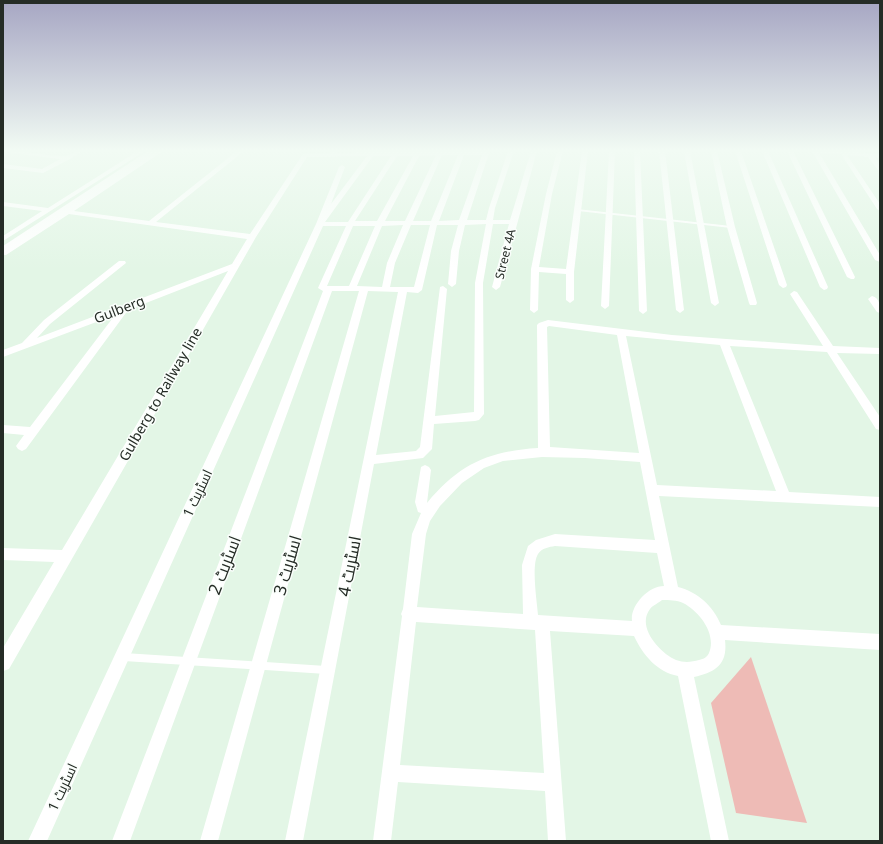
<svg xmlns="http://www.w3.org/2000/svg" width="883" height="844" viewBox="0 0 883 844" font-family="'Noto Sans',Cairo,sans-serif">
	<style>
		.green { fill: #eebbb6 }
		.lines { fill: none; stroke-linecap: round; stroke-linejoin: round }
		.service { fill: #fff; fill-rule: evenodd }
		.minor { fill: #fff; fill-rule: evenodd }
		.secondary { fill: #fff; fill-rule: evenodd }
		.labels { text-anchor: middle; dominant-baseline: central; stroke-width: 3; stroke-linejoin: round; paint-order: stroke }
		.far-street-label { font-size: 12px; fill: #252c26; stroke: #fafefb }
		.street-label { font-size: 14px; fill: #252c26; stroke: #fafefb }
		.near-street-label { font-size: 17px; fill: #252c26; stroke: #fafefb }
	</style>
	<rect width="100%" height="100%" fill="#e3f6e6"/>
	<path class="green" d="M 751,657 L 807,823 L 736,813 L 711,703 Z"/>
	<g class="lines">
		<path class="service" d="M 577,209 L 731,226 L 733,227 L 731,228 L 578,211 L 576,210 Z
			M 124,653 L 326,666 L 329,667 L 330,670 L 329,673 L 326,674 L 124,661 L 121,660 L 120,657 L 121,654 Z"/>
		<path class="minor" d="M 9,151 C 28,151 46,156 64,156 C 70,156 74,151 82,151 L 70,159 L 43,173 L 3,168 L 3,164 L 42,169 L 60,159 L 12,153 Z
			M 138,151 L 145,151 L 3,241 L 3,236 L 42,211 L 3,206 L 3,202 L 48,208 Z
			M 156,151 L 163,151 L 74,211 L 149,221 L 237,151 L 244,151 L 156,222 L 250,234 L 303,154 L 330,153 L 332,151 L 338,151 L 336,153 L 397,151 L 492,151 L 489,153 L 467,220 L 486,220 L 489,208 L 508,151 L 514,151 L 495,208 L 493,220 L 510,220 L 531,151 L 537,151 L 500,287 L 496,290 L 492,287 L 509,224 L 493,224 L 483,283 L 484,414 L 479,420 L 475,421 L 434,424 L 432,449 L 423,458 L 374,464 L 303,841 L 285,841 L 398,292 L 368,291 L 218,841 L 200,841 L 359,291 L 332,291 L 130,841 L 112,841 L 323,291 L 318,288 L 346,226 L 323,226 L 47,841 L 28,841 L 316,224 L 339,167 L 342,165 L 345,167 L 331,204 L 367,156 L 307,157 L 256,237 L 9,669 L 3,671 L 3,648 L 54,562 L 3,560 L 3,548 L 62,550 L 228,271 L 128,310 L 26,449 L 22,451 L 18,449 L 16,446 L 24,435 L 3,433 L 3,425 L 30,427 L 115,315 L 3,357 L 3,350 L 22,343 L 44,320 L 119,261 L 125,261 L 126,263 L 50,324 L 37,338 L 232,264 L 247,239 L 69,214 L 6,255 L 3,255 L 3,250 ZM 436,155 L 405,221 L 385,221 L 419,156 ZM 442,155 L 458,155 L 431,221 L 413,221 ZM 464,155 L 482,155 L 459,220 L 439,221 ZM 373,156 L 391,156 L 348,222 L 325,222 ZM 397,156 L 413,156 L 377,221 L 355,221 ZM 486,224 L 475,283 L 474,412 L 435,416 L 447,289 L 443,286 L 440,287 L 420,447 L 416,451 L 376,455 L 407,292 L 418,293 L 422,290 L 437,225 L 458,225 L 451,251 L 448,284 L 452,287 L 456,284 L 459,251 L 465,225 ZM 403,225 L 387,263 L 382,287 L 357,286 L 382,226 ZM 411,225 L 430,225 L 414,287 L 390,287 L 395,263 ZM 353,226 L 375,226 L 349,286 L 327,286 Z
			M 557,151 L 563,151 L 552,194 L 539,267 L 566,269 L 582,151 L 588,151 L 574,272 L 574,300 L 570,303 L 566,300 L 566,274 L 539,272 L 538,310 L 534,313 L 530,310 L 531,269 L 546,194 Z
			M 609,151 L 615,151 L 609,306 L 605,309 L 601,306 Z
			M 634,151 L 640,151 L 647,311 L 643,314 L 639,311 Z
			M 659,151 L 665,151 L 684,310 L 680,313 L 676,310 Z
			M 684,151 L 690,151 L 719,303 L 715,306 L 711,303 Z
			M 711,151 L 717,151 L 735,227 L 757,303 L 756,305 L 750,305 L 749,303 L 727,227 Z
			M 735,151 L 741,151 L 787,285 L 786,287 L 783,288 L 779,285 Z
			M 762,151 L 768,151 L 828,287 L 827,289 L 824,290 L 820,287 Z
			M 787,151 L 793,151 L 855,277 L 854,279 L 851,279 L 847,277 Z
			M 812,151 L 818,151 L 880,255 L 880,262 L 875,260 Z
			M 818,151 L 843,151 L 880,154 L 880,158 L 875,157 L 880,165 L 880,171 L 878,170 L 868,157 L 847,155 L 880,204 L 880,211 L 877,209 L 841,154 L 821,153 Z
			M 794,291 L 797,292 L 833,346 L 880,348 L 880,354 L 837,353 L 880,417 L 880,430 L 876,429 L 827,352 L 730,346 L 789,492 L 880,497 L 880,507 L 659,496 L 678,587 C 698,592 713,606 721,625 L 880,634 L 880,650 L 725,640 C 728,665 715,672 694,677 L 729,841 L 711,841 L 678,676 C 657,672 643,655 634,636 L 550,631 L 566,841 L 548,841 L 545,791 L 398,782 L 391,841 L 373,841 L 402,616 L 401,614 L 403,609 L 412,534 L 421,513 L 418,512 L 415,502 L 421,467 L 425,465 L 429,467 L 431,470 L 427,503 C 459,464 489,451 538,448 L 537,325 L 539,323 L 548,320 L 672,335 L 823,346 L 790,294 ZM 549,326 L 617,335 L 639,453 L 550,447 L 547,327 ZM 626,336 L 720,345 L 776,491 L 657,485 ZM 542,457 L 585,458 L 640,462 L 655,540 L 555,534 L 536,540 L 528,546 L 522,565 L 523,614 L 417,607 L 426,534 L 430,521 L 440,506 L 462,483 L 484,468 L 503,461 ZM 555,546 L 657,553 L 664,586 C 648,586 630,606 632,621 L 538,615 C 537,602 531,565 538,554 C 542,548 549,547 555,546 ZM 662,600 C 669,600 677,600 683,603 C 699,611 717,634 709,653 C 707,657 704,659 699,660 C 692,662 684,663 676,660 C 660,653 636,627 650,609 C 653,605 659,603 662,600 ZM 416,622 L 535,630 L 544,773 L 400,765 Z
			M 872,296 C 880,298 880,306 880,313 L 877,312 L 868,299 Z"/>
		<path class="secondary" d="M 148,151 L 158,151 L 7,253 L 3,254 L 3,246 Z"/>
	</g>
	<linearGradient id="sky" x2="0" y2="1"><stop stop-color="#a6a6c3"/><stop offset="0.56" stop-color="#f2fbf4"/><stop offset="1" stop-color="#f2fbf4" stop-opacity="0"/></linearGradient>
	<rect width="883" height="269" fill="url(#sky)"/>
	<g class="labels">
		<g class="far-street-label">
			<text transform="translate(505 254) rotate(-76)">Street 4A</text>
		</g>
		<g class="street-label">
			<text transform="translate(119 309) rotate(-21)">Gulberg</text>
			<text transform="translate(160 394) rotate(-60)">Gulberg to Railway line</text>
			<text transform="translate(197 493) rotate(-65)">اسٹریٹ 1</text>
			<text transform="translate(62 787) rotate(-65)">اسٹریٹ 1</text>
		</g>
		<g class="near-street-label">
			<text transform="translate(224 565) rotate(-69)">اسٹریٹ 2</text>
			<text transform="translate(287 565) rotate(-74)">اسٹریٹ 3</text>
			<text transform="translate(349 566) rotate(-79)">اسٹریٹ 4</text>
		</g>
	</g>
	<rect width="883" height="844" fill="none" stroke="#252c26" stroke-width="8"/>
</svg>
